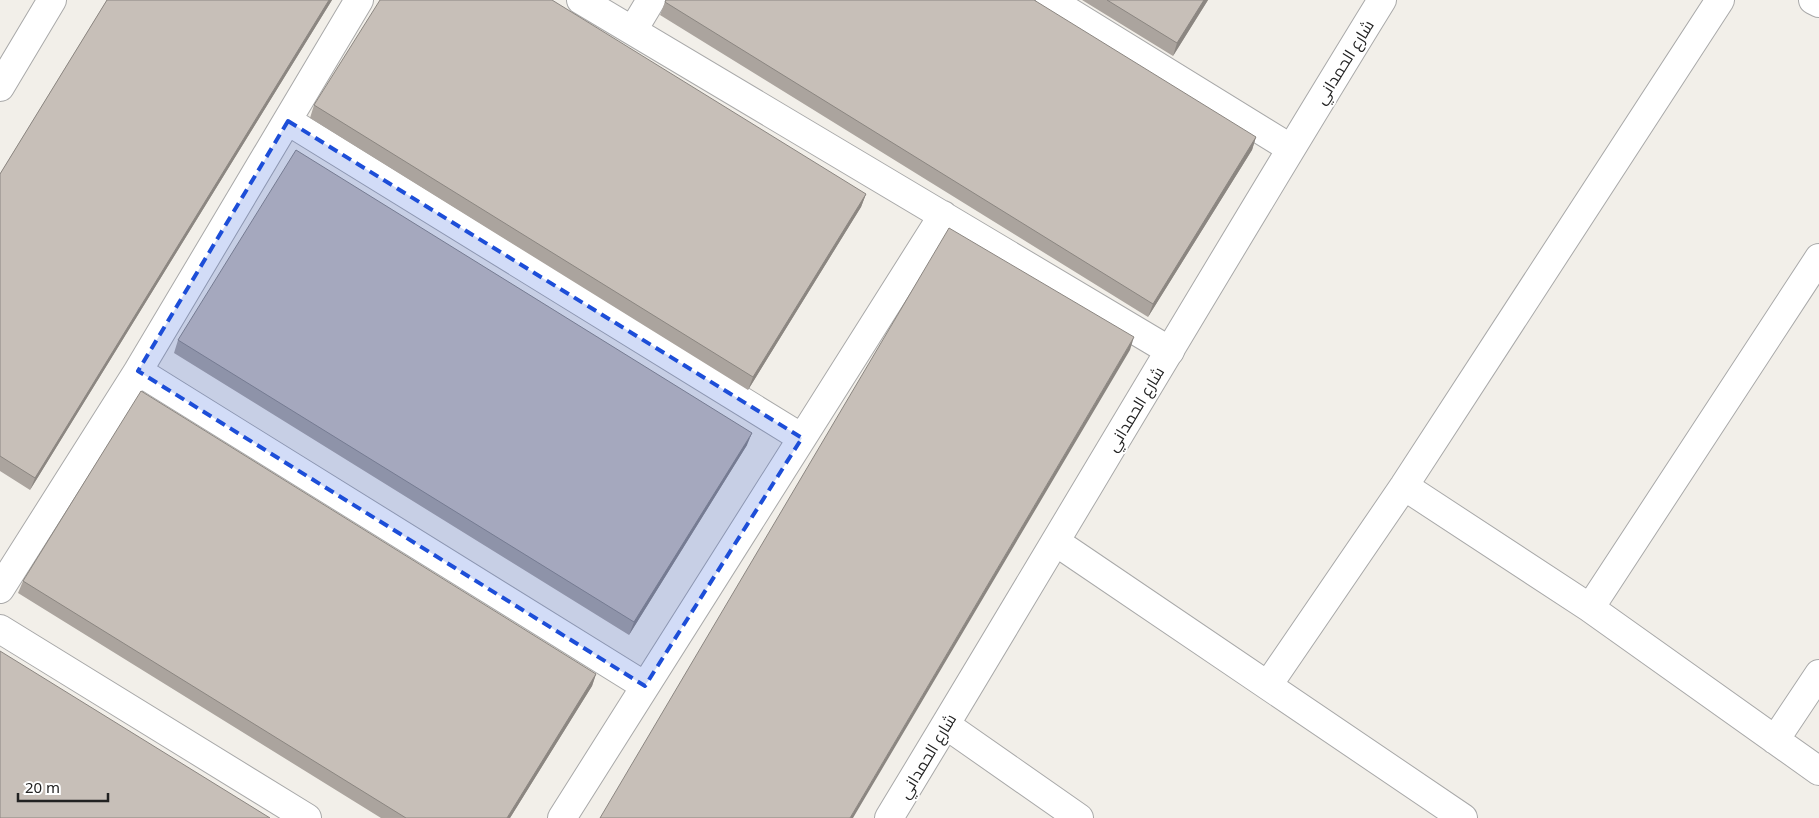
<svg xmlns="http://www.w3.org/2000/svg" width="1819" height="818" viewBox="0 0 1819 818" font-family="'Noto Sans',Cairo,sans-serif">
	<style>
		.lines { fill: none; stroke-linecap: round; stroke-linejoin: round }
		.minor-casing { stroke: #a9a9a9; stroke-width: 30 }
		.tertiary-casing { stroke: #a9a9a9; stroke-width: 30 }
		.minor { stroke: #fff; stroke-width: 28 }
		.tertiary { stroke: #fff; stroke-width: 28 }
		.wall { fill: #aba49e }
		.shaded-wall { fill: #8b8681 }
		.building { fill: #c7bfb8; stroke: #8b8681 }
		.marked { fill: #1d4ed8; fill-opacity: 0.2; stroke: #1d4ed8; stroke-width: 4; stroke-dasharray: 10 6; stroke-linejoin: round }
		.labels { text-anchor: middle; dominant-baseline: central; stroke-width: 4; stroke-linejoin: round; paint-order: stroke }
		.street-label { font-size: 16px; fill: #222; stroke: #fff }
	</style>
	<rect width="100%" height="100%" fill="#f2efe9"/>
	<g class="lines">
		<defs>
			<path id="minor" d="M 581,0 L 1170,351
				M 1050,0 L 1290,148
				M 633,30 L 651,0
				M 0,87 L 52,0
				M 288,121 L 802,438
				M 138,371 L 645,686
				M 1404,486 L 1590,608 L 1819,771
				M 1056,542 L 1463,818
				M 0,589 L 138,371 L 359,0
				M 1590,608 L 1819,258
				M 0,629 L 307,818
				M 1268,685 L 1404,486 L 1720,0
				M 946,725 L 1079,818
				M 1775,740 L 1819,674
				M 562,818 L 943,215"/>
			<path id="tertiary" d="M 1813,0 L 1819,3
				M 889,818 C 1054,546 1215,271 1382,0"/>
		</defs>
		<use href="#minor" class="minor-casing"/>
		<use href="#tertiary" class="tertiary-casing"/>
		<use href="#minor" class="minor"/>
		<use href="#tertiary" class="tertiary"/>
	</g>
	<path class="wall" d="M 107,0 L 332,0 L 30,490 L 0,471 L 0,174 Z
		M 1082,0 L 1208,0 L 1173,56 Z
		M 665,2 L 1256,137 L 1252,150 L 1148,317 L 660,15 Z
		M 314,105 L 866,194 L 861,207 L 748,390 L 310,118 Z
		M 178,340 L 747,445 L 629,635 L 174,353 Z
		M 23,581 L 596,674 L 592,686 L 510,818 L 381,818 L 18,593 Z"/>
	<path class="shaded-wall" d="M 329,0 L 332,0 L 30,490 L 35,478 Z
		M 1204,0 L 1208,0 L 1173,56 L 1177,43 Z
		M 1256,137 L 1252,150 L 1148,317 L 1153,304 Z
		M 866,194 L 861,207 L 748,390 L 753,377 Z
		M 1134,337 L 1130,350 L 853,818 L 850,818 Z
		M 752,433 L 747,445 L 629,635 L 634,622 Z
		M 596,674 L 592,686 L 510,818 L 507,818 Z"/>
	<path class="building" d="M 107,0 L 329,0 L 35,478 L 0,456 L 0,174 Z
		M 380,0 L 552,0 L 866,194 L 753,377 L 314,105 Z
		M 666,0 L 1034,0 L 1256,137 L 1153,304 L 665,2 Z
		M 1107,0 L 1204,0 L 1177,43 Z
		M 296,150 L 752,433 L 634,622 L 178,340 Z
		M 949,228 L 1134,337 L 850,818 L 600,818 Z
		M 141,391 L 596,674 L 507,818 L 406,818 L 23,581 Z
		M 0,651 L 270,818 L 0,818 Z"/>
	<path class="marked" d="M 288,121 L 802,438 L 645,686 L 138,371 Z"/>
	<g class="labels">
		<g class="street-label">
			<text transform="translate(1344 62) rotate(-58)">شارع الحمداني</text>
			<text transform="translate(1135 409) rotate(-59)">شارع الحمداني</text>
			<text transform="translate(927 756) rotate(-59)">شارع الحمداني</text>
		</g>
	</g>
	<path d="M18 793v8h90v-8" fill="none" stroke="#222222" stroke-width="2.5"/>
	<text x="25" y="793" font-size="15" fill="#222222" stroke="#ffffff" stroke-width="4" paint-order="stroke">20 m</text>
</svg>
